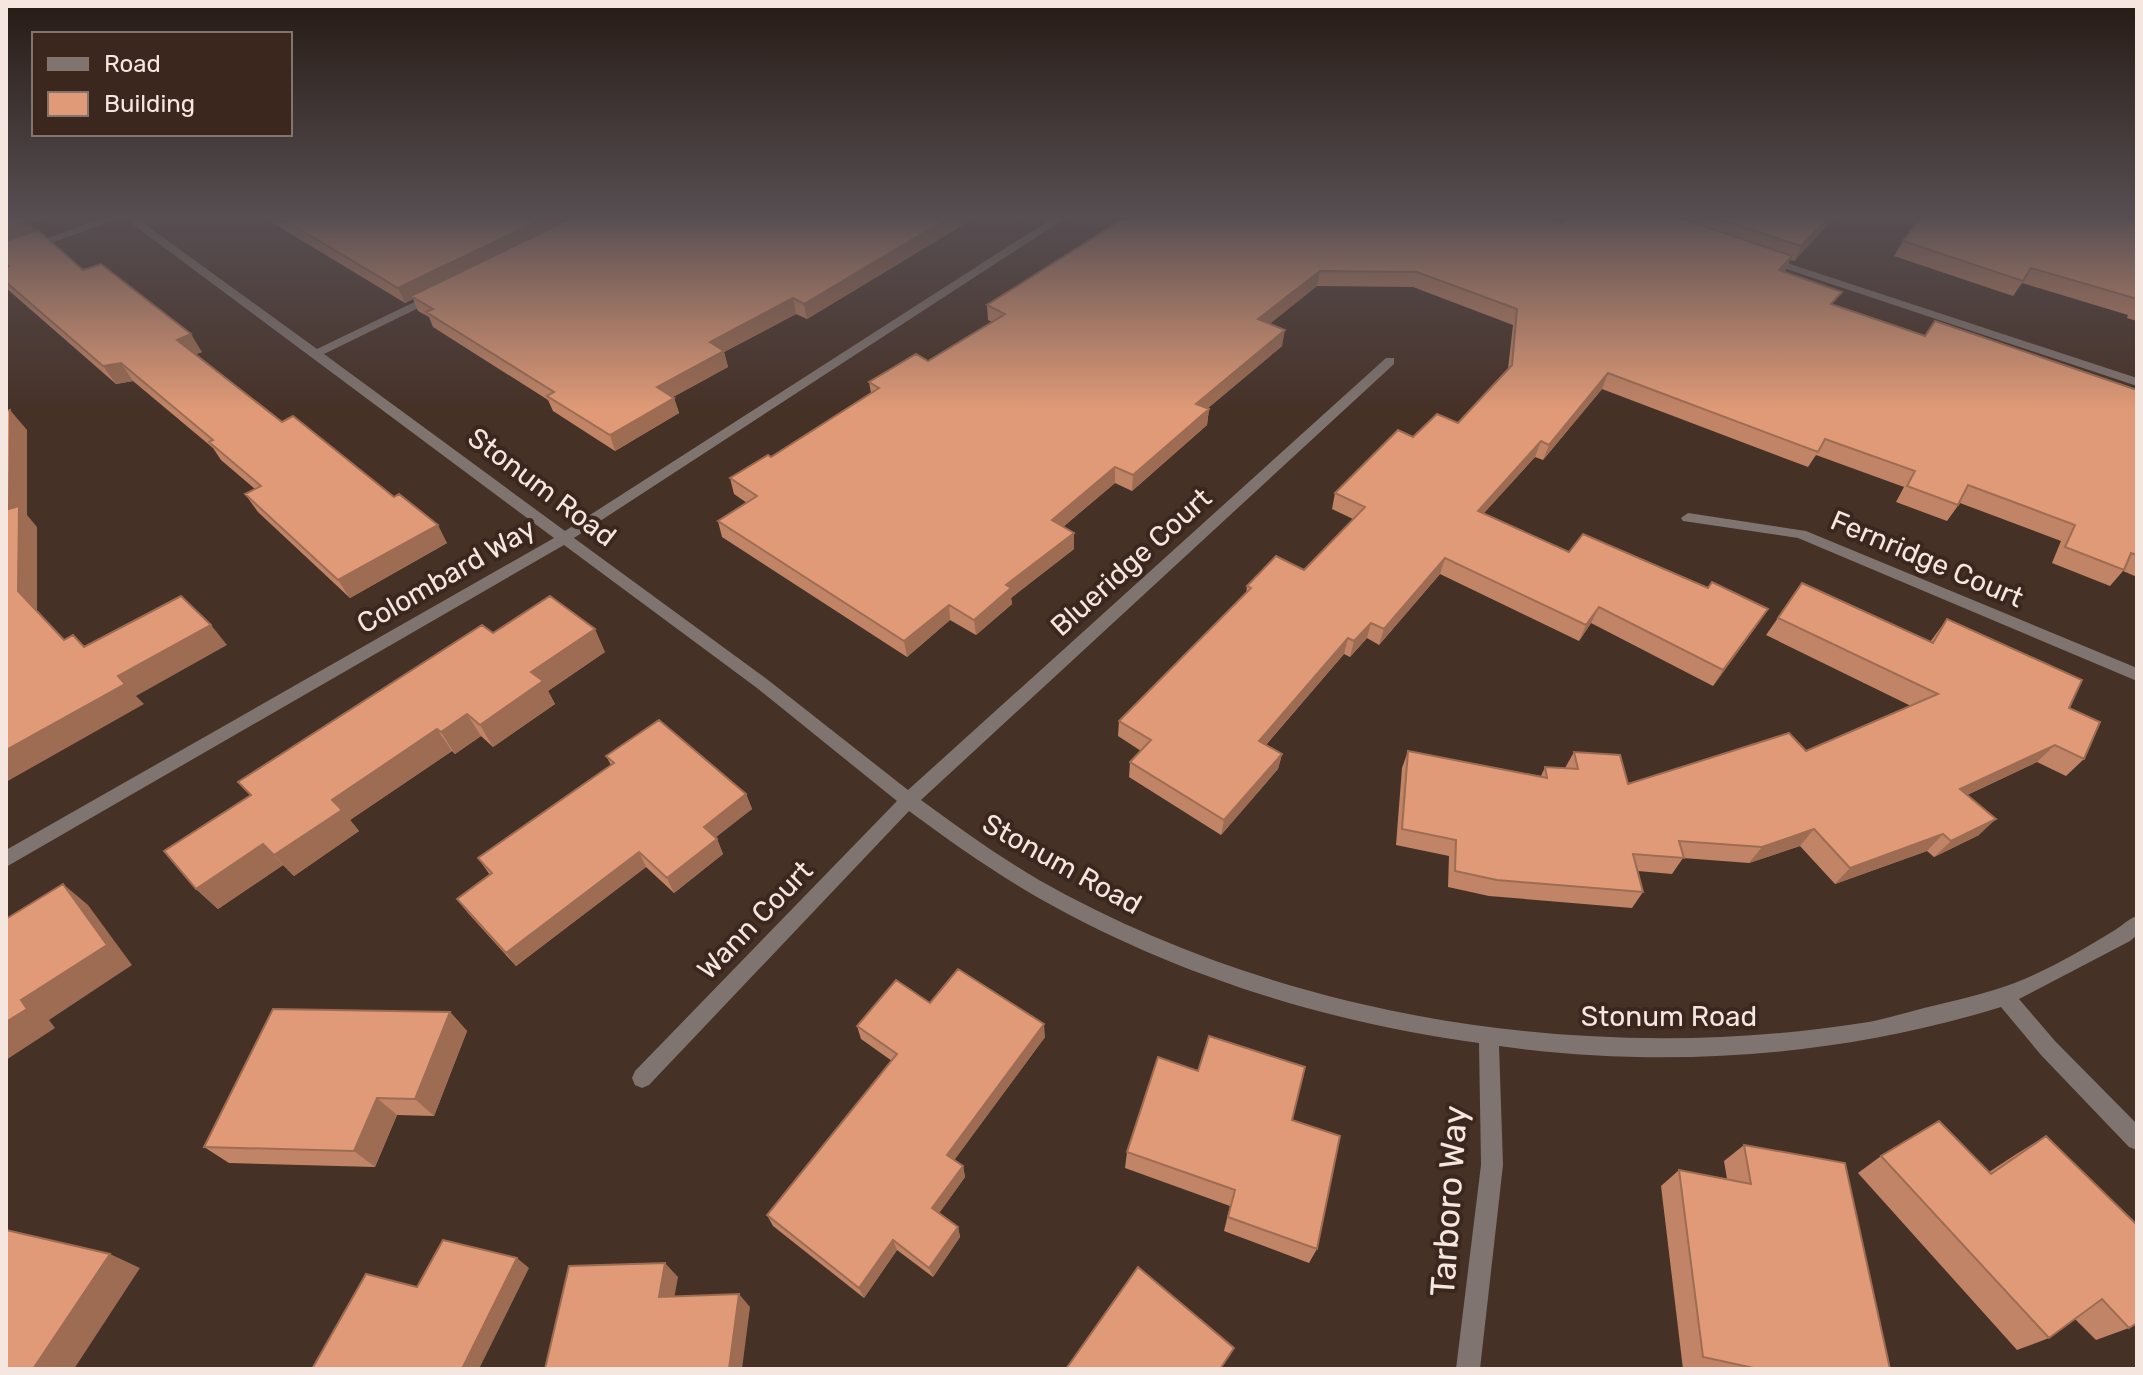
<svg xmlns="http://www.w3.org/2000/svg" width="2143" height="1375" viewBox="0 0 2143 1375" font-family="Rubik,sans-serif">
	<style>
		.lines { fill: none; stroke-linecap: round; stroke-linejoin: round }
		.street { fill: #7f746f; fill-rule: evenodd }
		.wall { fill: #c18466 }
		.shaded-wall { fill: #9d6c53 }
		.building { fill: #e09a77; stroke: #9d6c53; stroke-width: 2 }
		.labels { text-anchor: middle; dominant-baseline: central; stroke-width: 8; stroke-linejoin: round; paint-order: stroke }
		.street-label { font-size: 28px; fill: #f5e7e0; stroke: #3b271d }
		.near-street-label { font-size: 34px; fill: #f5e7e0; stroke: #3b271d }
	</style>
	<rect width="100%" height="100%" fill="#463127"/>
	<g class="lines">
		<path class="street" d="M 106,217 L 122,217 L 6,260 L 6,253 Z
			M 123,217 L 135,217 L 317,349 L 431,294 L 439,294 L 439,298 L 324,354 L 565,531 L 1054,217 L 1067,217 L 574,538 L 768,680 L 908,790 L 1386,358 L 1394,358 L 1394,364 L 921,800 C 959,828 998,856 1039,880 C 1283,1018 1585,1066 1862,1023 C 1883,1020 1904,1013 1924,1008 C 1948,1002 1971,997 1994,990 C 2035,978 2079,952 2115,930 C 2123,925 2128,919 2137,916 L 2137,935 L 2130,941 L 2019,999 L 2055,1041 L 2137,1124 L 2137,1150 L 2129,1147 L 2041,1055 L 2001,1007 C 1839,1057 1667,1069 1499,1046 L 1503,1165 L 1480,1369 L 1456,1369 L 1481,1165 L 1479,1043 C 1322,1022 1162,971 1025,890 C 985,866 947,839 909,811 L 649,1085 L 642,1088 L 635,1085 L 632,1078 L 635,1071 L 897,801 L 757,688 L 564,545 L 6,867 L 6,850 L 554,538 Z
			M 1766,256 L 2137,378 L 2137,386 L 1762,261 L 1762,257 Z
			M 1688,513 L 1806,531 L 2137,668 L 2137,681 L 1798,538 L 1683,521 L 1681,518 Z"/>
	</g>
	<path class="wall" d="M 6,217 L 41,219 L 29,223 L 35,231 L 83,270 L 202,352 L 196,354 L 282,422 L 447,543 L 350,598 L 258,512 L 245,494 L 255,489 L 221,460 L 213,448 L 133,381 L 116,384 L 6,288 Z
		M 263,217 L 976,217 L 807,319 L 796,314 L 724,352 L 728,367 L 673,397 L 674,398 L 679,413 L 615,451 L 553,411 L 548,400 L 433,327 L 429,317 L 418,311 L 413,299 L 405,303 Z
		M 1596,217 L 1835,217 L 1794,261 L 1790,260 L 1784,272 L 1835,305 L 1925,336 L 2137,390 L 2137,577 L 2123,571 L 2110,586 L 2052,563 L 2061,541 L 1960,503 L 1947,521 L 1896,502 L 1904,487 L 1816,455 L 1808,467 L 1602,389 L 1543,460 L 1535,457 L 1484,513 L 1569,552 L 1758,624 L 1713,686 L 1591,623 L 1579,641 L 1440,574 L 1379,645 L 1367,638 L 1350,657 L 1344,654 L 1266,745 L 1282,754 L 1278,769 L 1221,835 L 1129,777 L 1130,762 L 1141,751 L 1118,736 L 1119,721 L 1246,594 L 1247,586 L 1304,570 L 1353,519 L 1332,509 L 1335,493 L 1413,437 L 1458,423 L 1508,369 L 1513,325 L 1413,287 L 1317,286 L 1269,324 L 1282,346 L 1208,408 L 1209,409 L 1207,425 L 1132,491 L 1115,483 L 1063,527 L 1074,549 L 1011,598 L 1012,604 L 976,635 L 950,620 L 907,657 L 722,537 L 718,521 L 747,503 L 734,494 L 730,478 L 771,457 L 871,393 L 869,382 L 928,361 L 992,322 L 988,320 L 987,305 L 1563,223 L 1593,220 Z
		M 2137,217 L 2137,321 L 2127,318 L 2128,315 L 2022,283 L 2013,296 L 1894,256 L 1903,241 Z
		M 1778,618 L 1930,642 L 1947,619 L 2069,708 L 2084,759 L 2066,776 L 2037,762 L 1967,795 L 1979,835 L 1934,857 L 1927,851 L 1835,884 L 1800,846 L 1749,863 L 1683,858 L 1672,874 L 1638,871 L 1643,892 L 1632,908 L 1489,896 L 1448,887 L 1449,856 L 1396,845 L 1402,768 L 1408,751 L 1541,776 L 1545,767 L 1565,768 L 1574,752 L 1628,784 L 1806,751 L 1911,706 L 1766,635 Z
		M 493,633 L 605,652 L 548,691 L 555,704 L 493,747 L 481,736 L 455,754 L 452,751 L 350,820 L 359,831 L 294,876 L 283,865 L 218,909 L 196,889 L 251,795 Z
		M 606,756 L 746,794 L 752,809 L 715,837 L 717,839 L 723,854 L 674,893 L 646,867 L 516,966 L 468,913 L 457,899 L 490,875 L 478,858 L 611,765 Z
		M 930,1003 L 1045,1037 L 954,1160 L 963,1166 L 965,1177 L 939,1213 L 958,1227 L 960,1237 L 933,1277 L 897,1250 L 864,1298 L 773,1226 L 767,1215 L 892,1061 L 861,1039 L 857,1026 Z
		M 450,1012 L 467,1031 L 434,1116 L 397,1115 L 375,1167 L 229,1163 L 204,1147 Z
		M 1292,1120 L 1317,1249 L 1309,1263 L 1224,1231 L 1230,1206 L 1125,1168 L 1127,1152 Z
		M 2046,1136 L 2129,1328 L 2096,1340 L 2075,1319 L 2049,1338 L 2017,1350 L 1858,1173 L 1881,1156 L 1989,1172 L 2018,1153 Z
		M 1744,1145 L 1890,1369 L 1683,1369 L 1661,1186 L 1679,1170 L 1727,1179 L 1724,1161 Z"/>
	<path class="shaded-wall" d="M 19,217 L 39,217 L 41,219 L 29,223 L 39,238 L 6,250 L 6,228 Z
		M 546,217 L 582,217 L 411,296 L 413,299 L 405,303 L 398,288 Z
		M 950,217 L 976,217 L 807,319 L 804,304 Z
		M 1829,217 L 1835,217 L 1794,261 L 1801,246 Z
		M 1792,256 L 1785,271 L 1771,286 L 1779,270 Z
		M 1320,271 L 1317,286 L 1256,335 L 1258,319 Z
		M 793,298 L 796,314 L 724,352 L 728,367 L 662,403 L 657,387 L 710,342 Z
		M 1285,330 L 1282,346 L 1195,419 L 1196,404 Z
		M 191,334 L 202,352 L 189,357 L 177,340 Z
		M 121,363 L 133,381 L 116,384 L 103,366 Z
		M 1608,373 L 1602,389 L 1543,460 L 1549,445 Z
		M 674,398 L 679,413 L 615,451 L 610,435 Z
		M 1209,409 L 1207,425 L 1132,491 L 1133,475 Z
		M 10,410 L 27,430 L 27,515 L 37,527 L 37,611 L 18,591 L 9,509 Z
		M 1541,441 L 1535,457 L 1472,526 L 1478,511 Z
		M 1115,467 L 1115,483 L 1052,536 L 1052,520 Z
		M 438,525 L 447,543 L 350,598 L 338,580 Z
		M 1074,533 L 1074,549 L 1011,598 L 1012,604 L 976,635 L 974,620 L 1006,585 Z
		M 1445,558 L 1440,574 L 1379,645 L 1384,629 Z
		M 949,605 L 950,620 L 907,657 L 904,641 Z
		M 1599,607 L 1591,623 L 1579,641 L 1586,625 Z
		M 1768,609 L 1758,624 L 1713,686 L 1723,670 Z
		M 1371,623 L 1367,638 L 1350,657 L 1354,641 Z
		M 211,625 L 227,645 L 136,696 L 144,704 L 6,782 L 6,750 L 118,676 Z
		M 595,629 L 605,652 L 548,691 L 555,704 L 493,747 L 480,725 L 531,672 Z
		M 1348,638 L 1344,654 L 1256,756 L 1259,741 Z
		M 467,714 L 481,736 L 455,754 L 441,732 Z
		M 437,729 L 452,751 L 350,820 L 359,831 L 294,876 L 274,855 L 332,800 Z
		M 2055,745 L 2037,762 L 1944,806 L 1960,789 Z
		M 1282,754 L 1278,769 L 1221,835 L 1224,820 Z
		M 746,794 L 752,809 L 710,842 L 704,827 Z
		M 1996,819 L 1979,835 L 1934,857 L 1951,841 Z
		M 1814,829 L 1800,846 L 1749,863 L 1762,847 Z
		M 1943,834 L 1927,851 L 1835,884 L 1850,868 Z
		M 717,839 L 723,854 L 674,893 L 667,878 Z
		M 263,844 L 283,865 L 218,909 L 196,889 Z
		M 639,852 L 646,867 L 516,966 L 506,953 Z
		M 63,884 L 88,905 L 132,965 L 49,1020 L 55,1028 L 6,1060 L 6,1022 L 21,1000 Z
		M 450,1012 L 467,1031 L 434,1116 L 415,1099 Z
		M 1044,1024 L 1045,1037 L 950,1166 L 947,1155 Z
		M 377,1098 L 397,1115 L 375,1167 L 354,1151 Z
		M 963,1166 L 965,1177 L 935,1219 L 932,1208 Z
		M 958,1227 L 960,1237 L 933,1277 L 929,1268 Z
		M 893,1240 L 897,1250 L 864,1298 L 859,1288 Z
		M 110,1254 L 140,1268 L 74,1369 L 33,1369 Z
		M 517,1258 L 529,1268 L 479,1369 L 462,1369 Z
		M 665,1263 L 678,1277 L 672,1310 L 659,1297 Z
		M 739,1294 L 750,1307 L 742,1369 L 729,1369 Z"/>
	<path class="building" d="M 6,217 L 23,217 L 27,221 L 6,228 Z
		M 279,217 L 546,217 L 398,288 Z
		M 574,217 L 950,217 L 804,304 L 793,298 L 710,342 L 724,351 L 657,387 L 674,398 L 610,435 L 547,396 L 554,392 L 426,312 L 433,309 L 411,296 Z
		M 1126,217 L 1549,217 L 1563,223 L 1570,217 L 1584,217 L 1593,220 L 1596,217 L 1677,217 L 1792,256 L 1779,270 L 1842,292 L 1831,304 L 1925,336 L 1935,321 L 2137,390 L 2137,555 L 2131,553 L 2124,570 L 2065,547 L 2075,525 L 1968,485 L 1958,505 L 1907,486 L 1915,471 L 1825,439 L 1818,452 L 1608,373 L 1549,445 L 1541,441 L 1478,511 L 1569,552 L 1583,534 L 1708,588 L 1712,582 L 1768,609 L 1723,670 L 1599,607 L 1586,625 L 1445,558 L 1384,629 L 1371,623 L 1354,641 L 1348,638 L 1259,741 L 1282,754 L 1224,820 L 1130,762 L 1151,740 L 1119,721 L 1251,588 L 1247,586 L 1276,556 L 1304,570 L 1365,507 L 1335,493 L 1398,430 L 1413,437 L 1437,414 L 1458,423 L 1512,365 L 1517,309 L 1417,272 L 1320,271 L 1258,319 L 1285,330 L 1196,404 L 1209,409 L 1133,475 L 1115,467 L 1052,520 L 1074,533 L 1006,585 L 1011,588 L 974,620 L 949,605 L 904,641 L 718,521 L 757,496 L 730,478 L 768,455 L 771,457 L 879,388 L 869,382 L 916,354 L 928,361 L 1005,314 L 987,305 Z
		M 1712,217 L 1829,217 L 1801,246 Z
		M 1921,217 L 2137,217 L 2137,299 L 2031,268 L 2023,281 L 1903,241 Z
		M 38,230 L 83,270 L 101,264 L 191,334 L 177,340 L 282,422 L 293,416 L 394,497 L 399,494 L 438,525 L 338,580 L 245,494 L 261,486 L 209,442 L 213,440 L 121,363 L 103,366 L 6,282 L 6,268 L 9,266 L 6,264 L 6,241 Z
		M 10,410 L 9,509 L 19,506 L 18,591 L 64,640 L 73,635 L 84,647 L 181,596 L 211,625 L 118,676 L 125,684 L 6,750 L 6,411 Z
		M 1802,583 L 1933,643 L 1947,619 L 2082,680 L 2069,708 L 2100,722 L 2084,759 L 2055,745 L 1960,789 L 1996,819 L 1951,841 L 1943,834 L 1850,868 L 1814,829 L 1762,847 L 1679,841 L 1684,858 L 1633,854 L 1643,892 L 1497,880 L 1455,871 L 1456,840 L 1402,829 L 1408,751 L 1547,778 L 1545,767 L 1578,769 L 1574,752 L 1620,755 L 1628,784 L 1789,733 L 1806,751 L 1938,694 L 1778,618 Z
		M 550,596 L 595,629 L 531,672 L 543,681 L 480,725 L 467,714 L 441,732 L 437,729 L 332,800 L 342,810 L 274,855 L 263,844 L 196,889 L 164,851 L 251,795 L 238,782 L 482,625 L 493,633 Z
		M 659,720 L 746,794 L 704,827 L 717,839 L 667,878 L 639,852 L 506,953 L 457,899 L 492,873 L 478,858 L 614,763 L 606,756 Z
		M 63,884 L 107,945 L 21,1000 L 27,1009 L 6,1022 L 6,919 Z
		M 958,969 L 1044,1024 L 947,1155 L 963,1166 L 932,1208 L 958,1227 L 929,1268 L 893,1240 L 859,1288 L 767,1215 L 897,1054 L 857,1026 L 896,980 L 930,1003 Z
		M 273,1009 L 450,1012 L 415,1099 L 377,1098 L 354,1151 L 204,1147 Z
		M 1209,1036 L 1305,1067 L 1292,1120 L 1340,1136 L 1317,1249 L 1228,1217 L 1235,1190 L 1127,1152 L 1158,1057 L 1198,1071 Z
		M 1939,1121 L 1991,1174 L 2046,1136 L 2137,1225 L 2137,1323 L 2129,1328 L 2102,1299 L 2049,1338 L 1881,1156 Z
		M 1744,1145 L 1845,1163 L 1890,1369 L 1758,1369 L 1703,1357 L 1679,1170 L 1751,1184 Z
		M 6,1230 L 110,1254 L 33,1369 L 6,1369 Z
		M 443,1240 L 517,1258 L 462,1369 L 312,1369 L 366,1274 L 417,1287 Z
		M 665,1263 L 659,1297 L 739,1294 L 729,1369 L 545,1369 L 569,1266 Z
		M 1138,1267 L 1234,1348 L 1220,1369 L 1066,1369 Z"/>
	<linearGradient id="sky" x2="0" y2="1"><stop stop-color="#261b15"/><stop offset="0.53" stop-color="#574e52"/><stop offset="1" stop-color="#574e52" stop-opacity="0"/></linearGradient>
	<rect width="2143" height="410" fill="url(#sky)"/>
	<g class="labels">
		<g class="street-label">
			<text transform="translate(542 487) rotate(37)">Stonum Road</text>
			<text transform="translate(1927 559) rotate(23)">Fernridge Court</text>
			<text transform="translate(1131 562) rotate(-42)">Blueridge Court</text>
			<text transform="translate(446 576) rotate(-30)">Colombard Way</text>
			<text transform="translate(1062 864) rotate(29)">Stonum Road</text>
			<text transform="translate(755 920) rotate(-46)">Wann Court</text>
			<text x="1669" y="1016">Stonum Road</text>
		</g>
		<g class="near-street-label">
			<text transform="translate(1449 1201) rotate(-86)">Tarboro Way</text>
		</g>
	</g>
	<rect width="2143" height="1375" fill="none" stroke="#f5e7e0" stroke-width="16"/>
	<rect x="32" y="32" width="260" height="104" fill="#3b271d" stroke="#85746b" stroke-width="2"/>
	<rect x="48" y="58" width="40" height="12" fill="#7f746f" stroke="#85746b" stroke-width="2"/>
	<text x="104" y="72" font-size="24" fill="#f5e7e0">Road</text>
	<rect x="48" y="92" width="40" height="24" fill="#e09a77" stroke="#85746b" stroke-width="2"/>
	<text x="104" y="112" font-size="24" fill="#f5e7e0">Building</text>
</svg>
